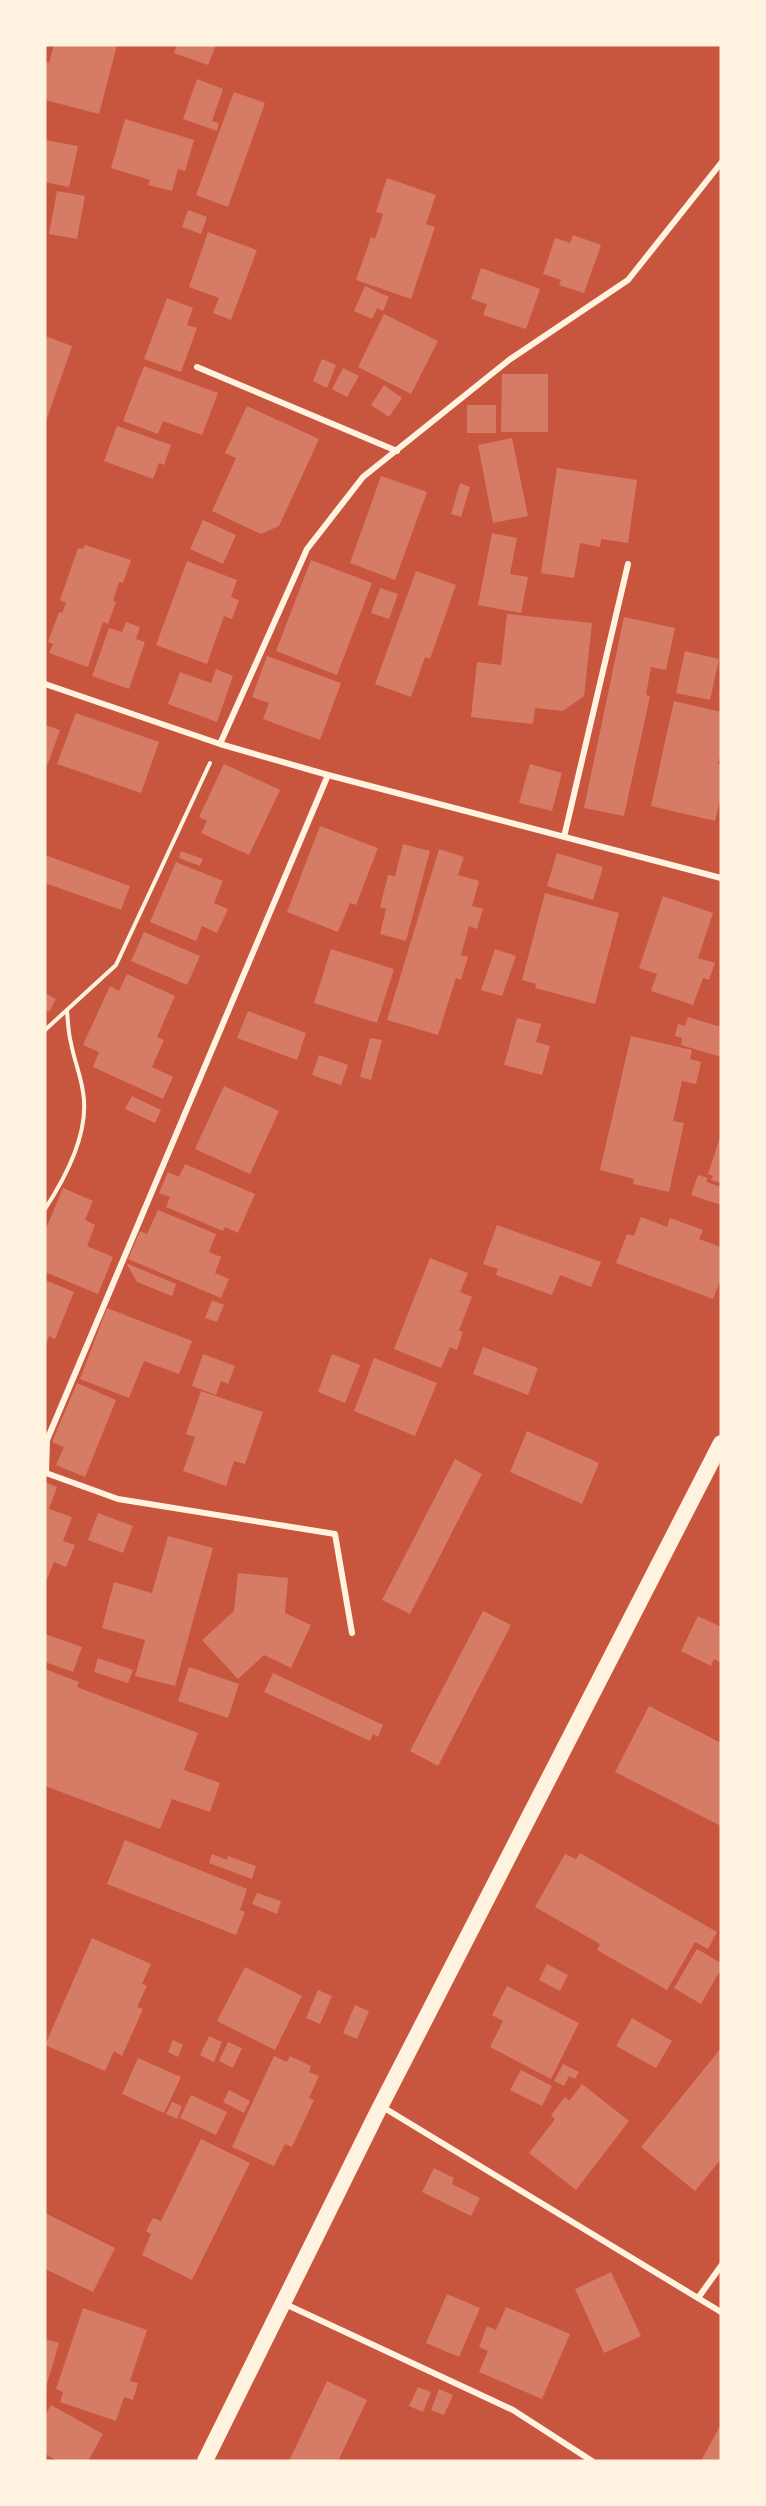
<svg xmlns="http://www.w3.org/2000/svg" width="766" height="2506" viewBox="0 0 766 2506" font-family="Cabin,sans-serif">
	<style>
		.building { fill: #d67c66 }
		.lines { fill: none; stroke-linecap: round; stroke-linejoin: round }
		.path { stroke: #fff3e0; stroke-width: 4 }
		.minor { stroke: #fff3e0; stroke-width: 6 }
		.trunk { stroke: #fff3e0; stroke-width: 16 }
	</style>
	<rect width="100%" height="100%" fill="#c8553d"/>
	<path class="building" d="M 54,45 L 117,45 L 99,114 L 45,100 L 45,62 L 49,63 Z
		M 177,45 L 216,45 L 208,65 L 174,53 Z
		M 197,79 L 223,89 L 212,121 L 219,123 L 217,131 L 183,119 Z
		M 234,92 L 265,103 L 228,207 L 196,195 Z
		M 125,119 L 194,140 L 185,171 L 178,169 L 172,191 L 148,185 L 150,180 L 111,168 Z
		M 45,140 L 78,146 L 69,187 L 45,182 Z
		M 387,178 L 436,195 L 426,224 L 435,227 L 411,299 L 356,280 L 371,237 L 375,239 L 383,214 L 376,212 Z
		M 57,191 L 85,196 L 77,239 L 49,234 Z
		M 188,210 L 207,217 L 201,234 L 182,227 Z
		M 208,232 L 257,250 L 231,320 L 213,313 L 219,298 L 189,287 Z
		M 573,235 L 601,245 L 584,293 L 559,285 L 561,280 L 543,274 L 555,238 L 570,243 Z
		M 481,268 L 540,289 L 526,329 L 483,315 L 487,304 L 471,299 Z
		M 365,286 L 389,297 L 383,311 L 377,308 L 372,319 L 354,311 Z
		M 167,298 L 193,308 L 187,325 L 197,328 L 181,372 L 144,359 Z
		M 384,314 L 438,341 L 411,394 L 358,367 Z
		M 45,336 L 72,346 L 45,424 Z
		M 322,359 L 336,365 L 327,388 L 313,381 Z
		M 144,366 L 218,393 L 202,435 L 163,421 L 158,434 L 123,421 Z
		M 343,368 L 359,376 L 347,397 L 332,389 Z
		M 502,374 L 548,374 L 548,432 L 501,432 Z
		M 384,385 L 402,398 L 389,417 L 371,405 Z
		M 467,405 L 496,405 L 496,433 L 467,433 Z
		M 247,406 L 319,439 L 279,526 L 261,534 L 212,511 L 236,458 L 225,453 Z
		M 117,426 L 171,445 L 164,465 L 159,463 L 153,479 L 104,461 Z
		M 512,438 L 528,516 L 493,523 L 478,445 Z
		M 557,468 L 637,480 L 628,543 L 601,539 L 600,547 L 580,543 L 574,578 L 541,573 Z
		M 381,476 L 427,492 L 395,580 L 350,563 Z
		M 460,483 L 470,487 L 461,517 L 451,514 Z
		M 203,520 L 236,535 L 223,564 L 190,549 Z
		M 492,533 L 517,538 L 510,574 L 528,577 L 521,613 L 478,605 Z
		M 85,545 L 131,560 L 123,583 L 119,582 L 113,601 L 116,602 L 108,624 L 103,622 L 88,667 L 49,653 L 53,644 L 48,642 L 59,612 L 62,613 L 66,603 L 60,600 L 78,548 L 83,549 Z
		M 311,560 L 372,583 L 337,675 L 276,651 Z
		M 187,561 L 237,580 L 231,597 L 239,600 L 232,619 L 224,616 L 207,664 L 156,645 Z
		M 416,571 L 456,585 L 430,659 L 425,657 L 411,697 L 375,684 Z
		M 380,588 L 398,594 L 389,619 L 371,613 Z
		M 507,614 L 592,623 L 584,696 L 563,711 L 535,708 L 533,724 L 471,717 L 477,662 L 501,665 Z
		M 624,617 L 675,628 L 666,670 L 651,667 L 646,695 L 650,696 L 624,816 L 584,808 Z
		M 126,622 L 140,627 L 136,639 L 145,642 L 129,689 L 92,676 L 109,628 L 122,632 Z
		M 685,651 L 719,659 L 710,700 L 676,693 Z
		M 267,656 L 341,683 L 320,740 L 263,719 L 269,703 L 252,697 Z
		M 216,669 L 233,676 L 217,722 L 168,704 L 180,672 L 211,683 Z
		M 674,701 L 721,712 L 721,752 L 718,764 L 721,765 L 721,796 L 715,821 L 651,806 Z
		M 76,713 L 159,742 L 141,793 L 57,764 Z
		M 45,725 L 60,730 L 48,764 L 45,763 Z
		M 224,764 L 280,790 L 249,855 L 201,833 L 207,821 L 199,817 Z
		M 530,764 L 562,773 L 552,811 L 519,803 Z
		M 320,826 L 378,848 L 356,905 L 350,903 L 338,932 L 287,912 Z
		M 403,844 L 430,851 L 406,941 L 380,934 L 386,909 L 380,907 L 388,875 L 395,876 Z
		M 439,849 L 464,857 L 458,875 L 479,881 L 472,906 L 483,909 L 477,929 L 469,926 L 461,955 L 468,957 L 461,980 L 456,978 L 438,1035 L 387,1020 Z
		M 181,851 L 203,859 L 200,866 L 179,858 Z
		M 557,853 L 603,867 L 593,900 L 547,886 Z
		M 45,855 L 130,886 L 121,910 L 45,883 Z
		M 176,862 L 223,881 L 214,903 L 228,909 L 217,933 L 202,926 L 196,941 L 150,922 Z
		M 545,893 L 619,913 L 595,1004 L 535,988 L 536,984 L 522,980 Z
		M 663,896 L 713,913 L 698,958 L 715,963 L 709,980 L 703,978 L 693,1005 L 651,991 L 657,974 L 639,968 Z
		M 144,932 L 200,956 L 187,985 L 131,961 Z
		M 331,949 L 394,969 L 377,1023 L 314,1003 Z
		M 495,949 L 516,956 L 502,996 L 481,990 Z
		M 127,974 L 175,996 L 157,1037 L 164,1040 L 152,1067 L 173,1077 L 163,1099 L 93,1067 L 99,1052 L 83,1045 L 110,986 L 119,991 Z
		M 45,993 L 56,999 L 49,1012 L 45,1010 Z
		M 248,1011 L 306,1033 L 297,1060 L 237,1038 Z
		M 688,1017 L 721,1027 L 721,1057 L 681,1045 L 682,1038 L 675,1036 L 678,1024 L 685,1026 Z
		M 517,1018 L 541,1024 L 536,1042 L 550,1046 L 542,1075 L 504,1065 Z
		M 631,1036 L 692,1050 L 690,1059 L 701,1062 L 696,1084 L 682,1081 L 673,1121 L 684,1123 L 669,1192 L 633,1184 L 634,1179 L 600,1170 Z
		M 370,1038 L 382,1040 L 371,1080 L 360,1077 Z
		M 319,1055 L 348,1065 L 341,1085 L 312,1075 Z
		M 224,1086 L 279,1111 L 250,1174 L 195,1149 Z
		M 132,1096 L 161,1110 L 155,1123 L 125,1109 Z
		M 721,1134 L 721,1183 L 711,1180 L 713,1176 L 708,1174 Z
		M 185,1164 L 255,1194 L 238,1233 L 225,1227 L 223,1231 L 166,1207 L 170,1197 L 159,1193 L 168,1172 L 179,1177 Z
		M 698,1175 L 708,1178 L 706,1182 L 721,1187 L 721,1205 L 691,1195 Z
		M 63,1188 L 93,1201 L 85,1220 L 95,1225 L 87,1246 L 113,1257 L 98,1294 L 45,1272 L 45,1231 Z
		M 158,1210 L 216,1234 L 209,1252 L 221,1257 L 215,1273 L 229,1279 L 221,1298 L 128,1259 L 140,1231 L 147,1234 Z
		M 641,1217 L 667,1227 L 670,1218 L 703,1230 L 699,1239 L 721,1247 L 721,1279 L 713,1299 L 616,1263 L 627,1234 L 634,1236 Z
		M 497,1225 L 601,1262 L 591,1287 L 560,1275 L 552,1295 L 496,1275 L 498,1269 L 483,1264 Z
		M 430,1258 L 468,1273 L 460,1292 L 472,1297 L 459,1330 L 463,1332 L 457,1350 L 450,1347 L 441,1368 L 394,1349 Z
		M 126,1263 L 176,1284 L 172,1296 L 137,1282 Z
		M 45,1280 L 74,1292 L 55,1339 L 49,1336 L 45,1347 Z
		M 212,1300 L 224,1305 L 217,1322 L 205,1318 Z
		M 107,1308 L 192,1341 L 179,1374 L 144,1361 L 129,1398 L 80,1379 Z
		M 483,1347 L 538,1368 L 528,1395 L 473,1374 Z
		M 203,1354 L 235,1366 L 228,1384 L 221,1381 L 216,1395 L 192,1386 Z
		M 332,1354 L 360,1365 L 345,1403 L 318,1392 Z
		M 374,1358 L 437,1383 L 415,1436 L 354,1411 Z
		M 77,1383 L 116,1400 L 85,1477 L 56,1465 L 64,1447 L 52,1442 Z
		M 201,1391 L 263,1412 L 245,1464 L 234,1461 L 226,1486 L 183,1471 L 195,1437 L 186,1434 Z
		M 527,1431 L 599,1463 L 582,1504 L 510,1472 Z
		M 455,1459 L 482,1474 L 410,1614 L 382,1600 Z
		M 45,1482 L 57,1487 L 49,1509 L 72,1517 L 63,1541 L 75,1545 L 66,1567 L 54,1562 L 45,1584 Z
		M 98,1513 L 133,1526 L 123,1553 L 88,1540 Z
		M 168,1536 L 213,1548 L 175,1686 L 135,1676 L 145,1640 L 102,1628 L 114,1582 L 152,1593 Z
		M 238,1573 L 288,1578 L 285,1613 L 311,1625 L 291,1668 L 264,1655 L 238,1679 L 202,1640 L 234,1611 Z
		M 483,1611 L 511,1625 L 438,1766 L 410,1751 Z
		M 698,1616 L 721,1627 L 721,1663 L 714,1659 L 711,1666 L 681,1651 Z
		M 45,1634 L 82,1647 L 73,1672 L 45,1662 Z
		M 98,1658 L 133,1670 L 128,1683 L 94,1672 Z
		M 189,1667 L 239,1684 L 228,1718 L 178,1701 Z
		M 45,1669 L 79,1682 L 77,1687 L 198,1733 L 184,1770 L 220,1783 L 210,1812 L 172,1799 L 160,1829 L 45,1786 Z
		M 273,1673 L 383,1725 L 378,1737 L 373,1734 L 370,1741 L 264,1692 Z
		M 649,1706 L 721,1743 L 721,1826 L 615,1772 Z
		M 125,1840 L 247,1889 L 240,1910 L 245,1912 L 236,1935 L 107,1884 Z
		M 580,1853 L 717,1932 L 708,1949 L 695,1942 L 667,1990 L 597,1950 L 600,1944 L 535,1907 L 565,1854 L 576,1859 Z
		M 212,1854 L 227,1860 L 228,1856 L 256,1866 L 252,1879 L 209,1863 Z
		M 257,1893 L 281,1901 L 277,1914 L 252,1904 Z
		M 92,1938 L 151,1964 L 142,1984 L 147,1986 L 137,2007 L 143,2009 L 122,2056 L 114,2051 L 105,2071 L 45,2045 Z
		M 697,1949 L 721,1963 L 721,1969 L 701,2004 L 674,1988 Z
		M 547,1964 L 568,1975 L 560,1991 L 539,1980 Z
		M 245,1967 L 302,1996 L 275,2050 L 217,2021 Z
		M 507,1986 L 579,2023 L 551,2079 L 490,2047 L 503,2021 L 492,2015 Z
		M 318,1990 L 332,1996 L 320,2024 L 306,2018 Z
		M 355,2005 L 369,2011 L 357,2039 L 343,2033 Z
		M 632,2018 L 672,2041 L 656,2068 L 616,2046 Z
		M 209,2036 L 222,2042 L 214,2062 L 200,2055 Z
		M 173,2040 L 183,2045 L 178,2057 L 168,2052 Z
		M 228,2042 L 242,2048 L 233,2068 L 219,2061 Z
		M 721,2048 L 721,2159 L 695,2191 L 641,2147 Z
		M 274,2056 L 287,2062 L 290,2056 L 311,2066 L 309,2072 L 319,2076 L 309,2098 L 314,2100 L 292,2147 L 285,2144 L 274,2166 L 232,2147 Z
		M 138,2058 L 181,2077 L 164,2113 L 122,2094 Z
		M 563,2064 L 579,2072 L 575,2079 L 569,2076 L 564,2086 L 554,2081 Z
		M 521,2070 L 552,2086 L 542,2106 L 510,2090 Z
		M 582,2084 L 629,2121 L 576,2190 L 529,2153 L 555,2119 L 551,2115 L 565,2097 L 569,2101 Z
		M 229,2090 L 250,2101 L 244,2113 L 223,2102 Z
		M 191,2095 L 227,2112 L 216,2135 L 180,2118 Z
		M 172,2102 L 182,2106 L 177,2119 L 166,2114 Z
		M 201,2139 L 250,2163 L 192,2280 L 142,2255 L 151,2234 L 146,2231 L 153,2218 L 161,2221 Z
		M 434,2168 L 454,2178 L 452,2184 L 480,2198 L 471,2216 L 422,2192 Z
		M 45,2213 L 115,2248 L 93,2292 L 45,2269 Z
		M 611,2272 L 641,2336 L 604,2353 L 575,2289 Z
		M 447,2294 L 480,2308 L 459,2357 L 426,2343 Z
		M 506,2307 L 570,2334 L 542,2399 L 479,2372 L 488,2351 L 479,2347 L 487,2326 L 496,2330 Z
		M 83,2308 L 147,2330 L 130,2381 L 138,2383 L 133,2400 L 124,2397 L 116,2421 L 60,2402 L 63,2392 L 56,2389 Z
		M 45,2339 L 59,2343 L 46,2387 L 45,2387 Z
		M 327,2381 L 367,2400 L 338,2461 L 289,2461 Z
		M 418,2387 L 431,2392 L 423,2412 L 409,2406 Z
		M 439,2389 L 453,2395 L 444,2415 L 431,2410 Z
		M 51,2405 L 103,2434 L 88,2461 L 58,2461 L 45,2454 L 45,2416 Z
		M 721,2424 L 721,2461 L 701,2461 Z"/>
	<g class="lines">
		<path class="path" d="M 45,1030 L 116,965 L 210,763
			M 45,1209 C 66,1177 90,1132 83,1092 C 81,1076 74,1060 71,1043 C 68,1032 68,1021 67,1011"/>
		<path class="minor" d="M 197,367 L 397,451
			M 45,684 L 220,744 L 328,775 L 721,878
			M 220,744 L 307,549 L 363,477 L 509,360 L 628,280 L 721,163
			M 328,775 L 47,1440 L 46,1473 L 118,1499 L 335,1534 L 352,1633
			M 564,837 L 628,564
			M 381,2106 L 721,2312
			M 698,2298 L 721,2266
			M 283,2303 L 513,2410 L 592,2461"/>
		<path class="trunk" d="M 205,2461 L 377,2113 L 721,1443"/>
	</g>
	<rect width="766" height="2506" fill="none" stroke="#fff3e0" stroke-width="93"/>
</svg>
